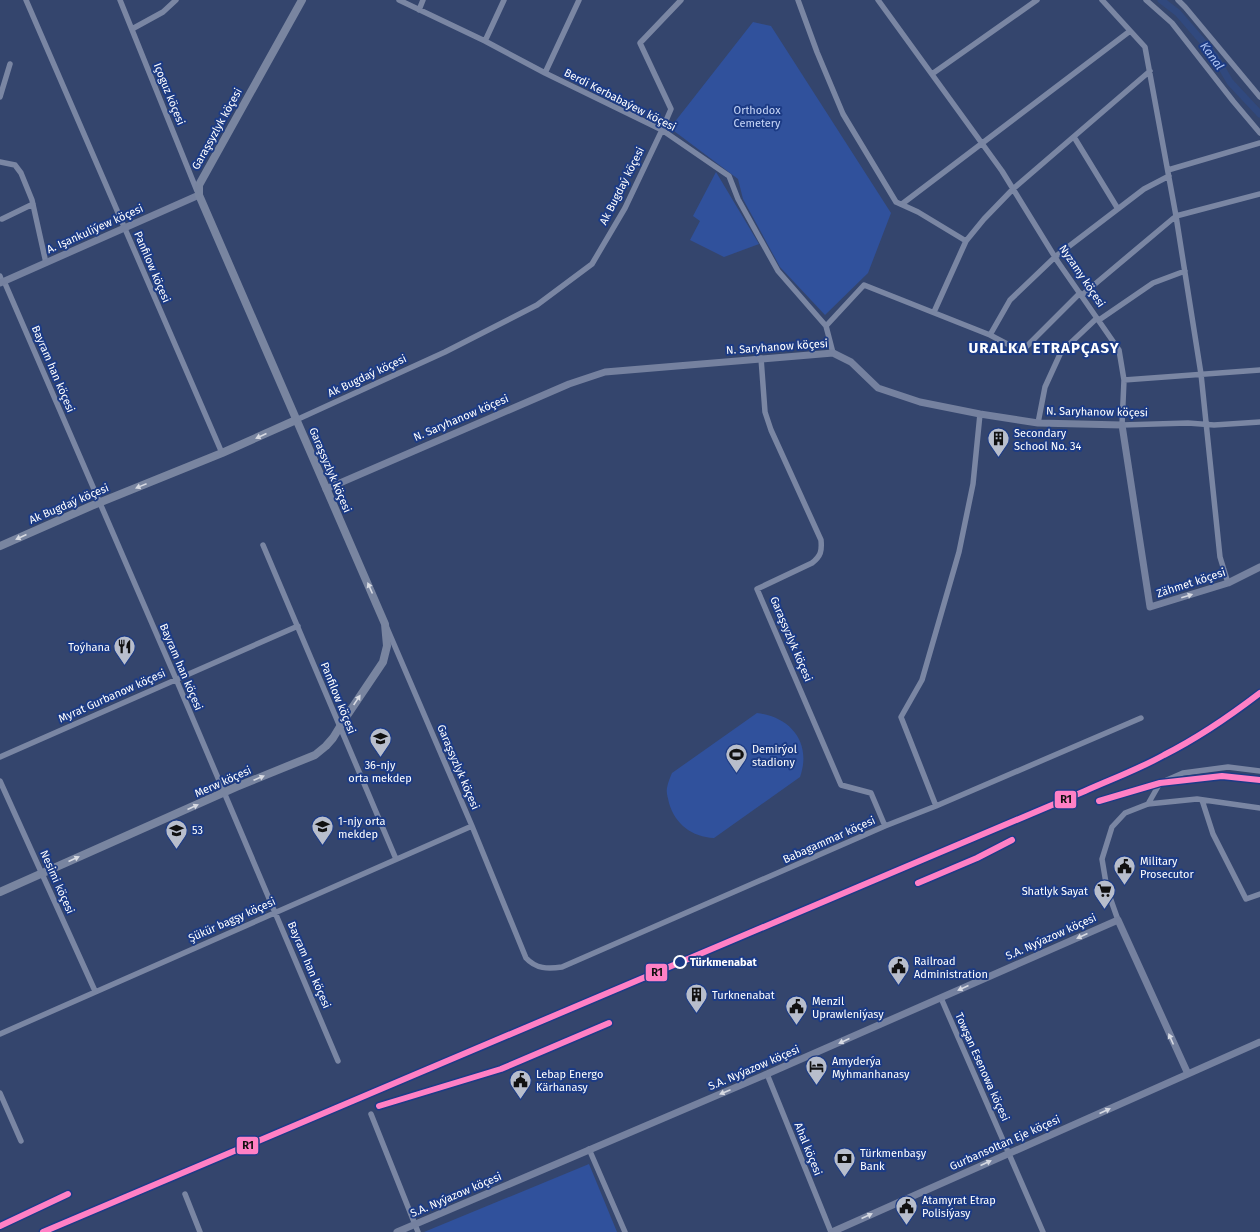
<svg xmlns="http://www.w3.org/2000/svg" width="1260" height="1232" viewBox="0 0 1260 1232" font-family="'Fira Sans',sans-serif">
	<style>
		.green { fill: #30519c }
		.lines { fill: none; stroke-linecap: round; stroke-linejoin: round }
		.canal { stroke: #31497e; stroke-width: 7 }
		.street { stroke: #7a86a3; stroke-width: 5.5 }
		.secondary { stroke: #75819f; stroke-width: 7 }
		.primary { stroke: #7985a0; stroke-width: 8 }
		.rail-1-casing { stroke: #1c3b85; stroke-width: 9 }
		.rail-1 { stroke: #ff80c5; stroke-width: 6 }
		.oneway { fill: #d7dae2 }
		.oneway2 { fill: #d6d9e2 }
		.stop-dot { fill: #1c3b85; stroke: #fff; stroke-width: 2 }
		.labels { text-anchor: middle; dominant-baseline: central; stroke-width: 4; stroke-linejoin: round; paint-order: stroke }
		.street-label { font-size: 11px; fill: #fff; stroke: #1c3b85 }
		.park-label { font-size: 11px; fill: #c8d7f8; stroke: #1c3b85 }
		.poi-label { font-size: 11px; fill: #fff; stroke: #1c3b85; text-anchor: start }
		.stop-label { font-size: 11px; font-weight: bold; fill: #fff; stroke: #1c3b85; text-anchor: start }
		.water-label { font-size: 12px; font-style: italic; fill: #aec4f3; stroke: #1c3b85 }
		.district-label { font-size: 15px; font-weight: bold; letter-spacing: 1px; fill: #fff; stroke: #1c3b85 }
		.line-badge { stroke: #1c3b85; stroke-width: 1.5 }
		.pale-badge-label { font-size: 11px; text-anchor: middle; font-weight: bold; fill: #111 }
	</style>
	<rect width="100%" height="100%" fill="#34456d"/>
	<path class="green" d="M 753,22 L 771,26 L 891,213 L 868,273 L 825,315 L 780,267 L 743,199 L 738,179 L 670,128 Z
		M 716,172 L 759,244 L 724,257 L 690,240 L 700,221 L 693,216 Z
		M 757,713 C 791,717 812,743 800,777 L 714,838 C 692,837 675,824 669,803 C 668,798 666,793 667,788 C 668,782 670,778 672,773 Z
		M 589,1164 L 617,1232 L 424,1232 Z"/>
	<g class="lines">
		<path class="canal" d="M 1161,0 L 1178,13 L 1215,56 L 1230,82 L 1260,114"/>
		<path class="street" d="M 26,0 L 222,453
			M 120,0 L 197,191
			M 399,0 L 485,41 L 545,73 L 662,130 L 729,176 L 738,199 L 778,271 L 826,326 L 833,353
			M 798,0 L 817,52 L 843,114 L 896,202 L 918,212 L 966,241
			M 878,0 L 1002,171 L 1058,262 L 1119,350 L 1124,380 L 1122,425 L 1188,423 L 1214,425 L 1260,422
			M 1102,0 L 1145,47 L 1176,216 L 1201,374 L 1220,557 L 1228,583
			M 1146,0 L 1172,23 L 1233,101 L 1260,133
			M 1178,0 L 1185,7 L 1260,97
			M 419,10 L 423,0
			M 132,29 L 163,12 L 176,0
			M 485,41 L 504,0
			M 545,73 L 579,0
			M 932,74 L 1037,0
			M 0,97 L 10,64
			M 1074,137 L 1118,209
			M 0,162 L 15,165 L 21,173 L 32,200 L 46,263
			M 1168,170 L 1260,143
			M 902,204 L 1130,31
			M 2,219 L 33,204
			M 0,276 L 2,282
			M 4,281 L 176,679 L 338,1061
			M 1082,295 L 1176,216 L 1260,194
			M 934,312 L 966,241 L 984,219 L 1013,189 L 1150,71
			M 1099,320 L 1153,283 L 1185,271
			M 826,326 L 864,285 L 990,335 L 1010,300 L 1055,257 L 1144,189 L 1169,176
			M 990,335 L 1017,349 L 1026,347 L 1080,293
			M 761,358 L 765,412 L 771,430 L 821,540 C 822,551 821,556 812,563 L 757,589 L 841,785 L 871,793 L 885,826
			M 1124,380 L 1260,370
			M 296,420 L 445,352 L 537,305 L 592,264 L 625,208 L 662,130 L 671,109 L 640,43 L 681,0
			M 1038,423 L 1045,387 L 1061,352 L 1097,318
			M 263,545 L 396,859
			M 387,628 L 472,826 L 526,958 C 536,969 548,969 562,967 L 885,826 L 936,806 L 1141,718
			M 0,757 L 298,626
			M 0,781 L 95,991
			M 1202,800 L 1213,834 L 1246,899 L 1260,894
			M 1148,804 L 1160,783 L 1183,773 L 1228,767 L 1260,771
			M 936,806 L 901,717 L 922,680 L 959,552 L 973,484 L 980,414
			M 1118,920 L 1107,889 L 1102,859 L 1112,827 L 1125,813 L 1148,804 L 1197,799 L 1260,808
			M 941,998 L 1043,1232
			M 0,1034 L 472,826
			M 767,1074 L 831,1232
			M 0,1093 L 21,1141
			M 371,1114 L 418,1232
			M 589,1149 L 625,1232
			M 185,1194 L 200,1232"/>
		<path class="secondary" d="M 0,283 L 199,195
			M 326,489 L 569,384 L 605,372 L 833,353 L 851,362 L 878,388 L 920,402 L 980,414 L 1038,423 L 1122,425 L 1150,607 L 1228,583 L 1260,567
			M 397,1232 L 767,1074 L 1118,920 L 1188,1074
			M 832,1232 L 1260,1042"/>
		<path class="primary" d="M 0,546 L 91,506 L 222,453 L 296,420
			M 0,892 L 236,787 L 315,755 L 326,746 L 333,738 L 344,720 L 383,662 L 387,646 L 385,624 L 199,195 L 199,185 L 302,0"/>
		<defs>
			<path id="rail-1" d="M 1099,801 L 1160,783 L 1222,776 L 1260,780
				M 918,883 L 977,858 L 1012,840
				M 379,1106 L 501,1069 L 609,1023
				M 0,1226 L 68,1194
				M 43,1232 L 1085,791 C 1112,779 1139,769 1164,755 C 1198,738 1230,716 1260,693"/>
		</defs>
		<use href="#rail-1" class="rail-1-casing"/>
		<use href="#rail-1" class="rail-1"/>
	</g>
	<defs><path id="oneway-solid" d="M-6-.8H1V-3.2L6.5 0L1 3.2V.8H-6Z"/></defs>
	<g class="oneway">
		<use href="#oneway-solid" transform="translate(261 436) rotate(156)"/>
		<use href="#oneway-solid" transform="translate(141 486) rotate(158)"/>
		<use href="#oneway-solid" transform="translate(21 537) rotate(156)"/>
		<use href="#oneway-solid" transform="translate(370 588) rotate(-114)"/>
		<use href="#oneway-solid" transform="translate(357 700) rotate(-56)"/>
		<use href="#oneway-solid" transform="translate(259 778) rotate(-23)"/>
		<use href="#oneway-solid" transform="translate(193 807) rotate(-24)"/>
		<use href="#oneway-solid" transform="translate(74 859) rotate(-24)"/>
	</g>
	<g class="oneway2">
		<use href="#oneway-solid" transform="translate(1187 596) rotate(-17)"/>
		<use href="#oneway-solid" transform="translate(1082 936) rotate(156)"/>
		<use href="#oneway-solid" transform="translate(963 988) rotate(156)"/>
		<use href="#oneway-solid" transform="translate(1171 1039) rotate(-114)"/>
		<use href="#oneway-solid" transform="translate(844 1041) rotate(156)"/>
		<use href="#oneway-solid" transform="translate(725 1092) rotate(157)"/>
		<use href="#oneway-solid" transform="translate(1105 1111) rotate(-24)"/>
		<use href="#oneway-solid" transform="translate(986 1163) rotate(-24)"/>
		<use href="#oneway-solid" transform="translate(867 1216) rotate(-24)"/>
	</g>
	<defs>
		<symbol id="building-pin" viewBox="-11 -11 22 30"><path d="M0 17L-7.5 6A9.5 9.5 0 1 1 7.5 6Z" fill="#b8becc" stroke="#1c3b85"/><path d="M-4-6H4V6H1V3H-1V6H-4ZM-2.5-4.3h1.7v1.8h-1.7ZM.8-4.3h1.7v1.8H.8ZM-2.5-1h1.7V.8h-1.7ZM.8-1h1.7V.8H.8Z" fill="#111"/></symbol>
		<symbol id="restaurant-pin" viewBox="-11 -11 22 30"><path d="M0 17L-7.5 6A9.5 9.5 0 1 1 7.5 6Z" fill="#b8becc" stroke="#1c3b85"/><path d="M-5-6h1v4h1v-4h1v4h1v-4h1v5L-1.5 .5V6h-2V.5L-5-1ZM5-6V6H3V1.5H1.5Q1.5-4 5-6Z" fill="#111"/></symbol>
		<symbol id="school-pin" viewBox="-11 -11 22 30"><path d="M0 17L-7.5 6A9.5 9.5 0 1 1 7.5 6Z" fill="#b8becc" stroke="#1c3b85"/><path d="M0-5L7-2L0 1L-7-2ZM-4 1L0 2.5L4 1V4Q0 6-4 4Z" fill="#111"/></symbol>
		<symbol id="stadium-pin" viewBox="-11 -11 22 30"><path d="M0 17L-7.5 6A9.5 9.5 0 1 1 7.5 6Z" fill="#b8becc" stroke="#1c3b85"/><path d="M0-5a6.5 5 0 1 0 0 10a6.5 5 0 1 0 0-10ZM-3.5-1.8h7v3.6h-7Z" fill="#111"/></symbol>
		<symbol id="civic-pin" viewBox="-11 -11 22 30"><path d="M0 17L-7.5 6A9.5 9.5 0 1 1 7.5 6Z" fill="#b8becc" stroke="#1c3b85"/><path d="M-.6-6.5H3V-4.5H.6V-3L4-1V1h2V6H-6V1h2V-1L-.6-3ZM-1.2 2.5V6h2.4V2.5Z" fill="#111"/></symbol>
		<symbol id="supermarket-pin" viewBox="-11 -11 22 30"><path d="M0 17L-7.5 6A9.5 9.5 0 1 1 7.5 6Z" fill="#b8becc" stroke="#1c3b85"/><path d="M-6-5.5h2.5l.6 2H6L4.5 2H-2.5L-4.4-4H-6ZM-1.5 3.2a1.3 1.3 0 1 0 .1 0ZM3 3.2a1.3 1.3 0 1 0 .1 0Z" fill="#111"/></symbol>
		<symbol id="hotel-pin" viewBox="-11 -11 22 30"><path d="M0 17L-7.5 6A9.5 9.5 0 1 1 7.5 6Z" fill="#b8becc" stroke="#1c3b85"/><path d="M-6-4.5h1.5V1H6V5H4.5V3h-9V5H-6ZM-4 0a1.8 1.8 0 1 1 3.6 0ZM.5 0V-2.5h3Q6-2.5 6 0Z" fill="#111"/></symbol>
		<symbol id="bank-pin" viewBox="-11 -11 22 30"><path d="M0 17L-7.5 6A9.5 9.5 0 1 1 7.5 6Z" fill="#b8becc" stroke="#1c3b85"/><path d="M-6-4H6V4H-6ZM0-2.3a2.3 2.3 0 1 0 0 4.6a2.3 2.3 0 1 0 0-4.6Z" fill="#111"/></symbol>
	</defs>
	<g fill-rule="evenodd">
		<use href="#building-pin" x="986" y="426" width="25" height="34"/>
		<use href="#restaurant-pin" x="112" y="634" width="25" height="34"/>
		<use href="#school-pin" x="368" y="726" width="25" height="34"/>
		<use href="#stadium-pin" x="724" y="742" width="25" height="34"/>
		<use href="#school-pin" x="310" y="814" width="25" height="34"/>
		<use href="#school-pin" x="164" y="818" width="25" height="34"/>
		<use href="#civic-pin" x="1112" y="854" width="25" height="34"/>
		<use href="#supermarket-pin" x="1092" y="878" width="25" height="34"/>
		<use href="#civic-pin" x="886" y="954" width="25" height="34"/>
		<use href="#building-pin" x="684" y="982" width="25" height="34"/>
		<use href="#civic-pin" x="784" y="994" width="25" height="34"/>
		<use href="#hotel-pin" x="804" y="1054" width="25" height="34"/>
		<use href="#civic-pin" x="508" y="1068" width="25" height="34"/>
		<use href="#bank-pin" x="832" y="1146" width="25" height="34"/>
		<use href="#civic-pin" x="894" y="1194" width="25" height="34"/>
	</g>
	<circle class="stop-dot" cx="680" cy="962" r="6"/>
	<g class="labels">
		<g class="street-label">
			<text transform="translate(169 94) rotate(68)">Içoguz köçesi</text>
			<text transform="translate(620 100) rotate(27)">Berdi Kerbabaýew köçesi</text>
			<text transform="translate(217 129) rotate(-61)">Garaşsyzlyk köçesi</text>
			<text transform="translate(622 186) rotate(-63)">Ak Bugdaý köçesi</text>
			<text transform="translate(95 229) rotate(-24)">A. Işankuliýew köçesi</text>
			<text transform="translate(152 267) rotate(67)">Panfilow köçesi</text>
			<text transform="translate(1082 276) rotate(56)">Nyzamy köçesi</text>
			<text transform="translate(777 347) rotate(-4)">N. Saryhanow köçesi</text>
			<text transform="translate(53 369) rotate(67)">Bayram han köçesi</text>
			<text transform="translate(367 376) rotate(-25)">Ak Bugdaý köçesi</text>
			<text transform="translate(1097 412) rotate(1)">N. Saryhanow köçesi</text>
			<text transform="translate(461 418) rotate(-23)">N. Saryhanow köçesi</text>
			<text transform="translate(330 470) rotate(67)">Garaşsyzlyk köçesi</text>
			<text transform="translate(69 504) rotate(-23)">Ak Bugdaý köçesi</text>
			<text transform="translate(1191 583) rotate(-18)">Zähmet köçesi</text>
			<text transform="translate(791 639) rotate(67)">Garaşsyzlyk köçesi</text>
			<text transform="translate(181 667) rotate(67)">Bayram han köçesi</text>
			<text transform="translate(112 696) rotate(-24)">Myrat Gurbanow köçesi</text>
			<text transform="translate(338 698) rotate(68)">Panfilow köçesi</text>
			<text transform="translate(458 767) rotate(67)">Garaşsyzlyk köçesi</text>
			<text transform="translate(223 782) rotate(-24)">Merw köçesi</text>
			<text transform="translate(829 840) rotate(-24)">Babagammar köçesi</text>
			<text transform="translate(57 882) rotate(66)">Nesimi köçesi</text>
			<text transform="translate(232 920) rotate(-24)">Şükür bagşy köçesi</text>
			<text transform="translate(1051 937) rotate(-24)">S.A. Nyýazow köçesi</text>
			<text transform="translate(309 965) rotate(67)">Bayram han köçesi</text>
			<text transform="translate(982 1067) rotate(66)">Towşan Esenowa köçesi</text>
			<text transform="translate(754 1068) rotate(-23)">S.A. Nyýazow köçesi</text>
			<text transform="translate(1005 1143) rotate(-24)">Gurbansoltan Eje köçesi</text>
			<text transform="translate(808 1149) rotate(68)">Ahal köçesi</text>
			<text transform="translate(456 1195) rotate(-23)">S.A. Nyýazow köçesi</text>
		</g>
		<g class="park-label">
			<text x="757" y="110">Orthodox<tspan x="757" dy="13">Cemetery</tspan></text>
		</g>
		<g class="poi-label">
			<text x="1014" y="433">Secondary<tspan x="1014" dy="13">School No. 34</tspan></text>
			<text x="110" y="647" text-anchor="end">Toýhana</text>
			<text x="752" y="749">Demirýol<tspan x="752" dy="13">stadiony</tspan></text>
			<text x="380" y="765" text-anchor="middle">36-njy<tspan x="380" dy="13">orta mekdep</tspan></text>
			<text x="338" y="821">1-njy orta<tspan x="338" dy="13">mekdep</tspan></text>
			<text x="192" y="830">53</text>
			<text x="1140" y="861">Military<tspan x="1140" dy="13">Prosecutor</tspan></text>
			<text x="1088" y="891" text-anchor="end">Shatlyk Sayat</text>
			<text x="914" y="961">Railroad<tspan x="914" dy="13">Administration</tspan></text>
			<text x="712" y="995">Turknenabat</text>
			<text x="812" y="1001">Menzil<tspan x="812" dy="13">Uprawleniýasy</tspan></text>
			<text x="832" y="1061">Amyderýa<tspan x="832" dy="13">Myhmanhanasy</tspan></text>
			<text x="536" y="1074">Lebap Energo<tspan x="536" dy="13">Kärhanasy</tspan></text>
			<text x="860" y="1153">Türkmenbaşy<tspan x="860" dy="13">Bank</tspan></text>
			<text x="922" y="1200">Atamyrat Etrap<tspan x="922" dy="13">Polisiýasy</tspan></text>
		</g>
		<g class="stop-label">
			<text x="690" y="962">Türkmenabat</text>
		</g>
		<g class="water-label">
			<text transform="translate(1212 56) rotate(54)">Kanal</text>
		</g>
		<g class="district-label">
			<text x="1044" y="348">URALKA ETRAPÇASY</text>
		</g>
	</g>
	<g class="line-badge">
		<rect x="1054" y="790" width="23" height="19" rx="4" fill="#ff80c5"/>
		<rect x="645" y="963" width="23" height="19" rx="4" fill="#ff80c5"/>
		<rect x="236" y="1136" width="23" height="19" rx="4" fill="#ff80c5"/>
	</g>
	<g class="pale-badge-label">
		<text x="1066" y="803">R1</text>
		<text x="657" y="976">R1</text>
		<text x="248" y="1149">R1</text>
	</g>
</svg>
